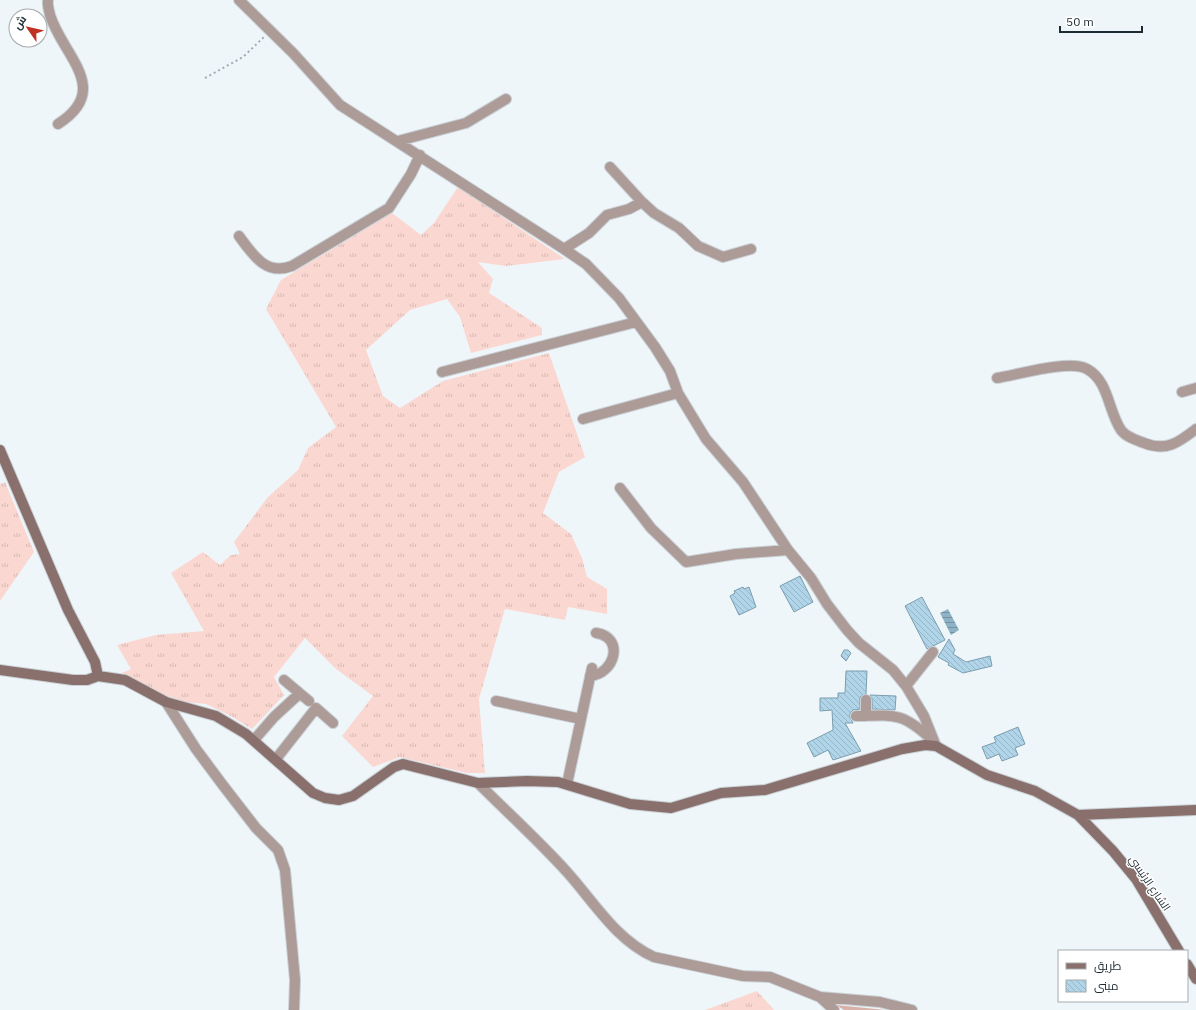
<svg xmlns="http://www.w3.org/2000/svg" width="1196" height="1010" viewBox="0 0 1196 1010" font-family="'IBM Plex Sans',Cairo,sans-serif">
	<style>
		.grass { fill: url(#grass-tufts) }
		.forest { fill: url(#forest-crowns) }
		.water { fill: url(#water-rules) }
		.building { fill: url(#building-back-hatch); stroke: #7b9db0 }
		.lines { fill: none; stroke-linecap: round; stroke-linejoin: round }
		.street-casing { stroke: #c9d1d6; stroke-width: 12 }
		.secondary-casing { stroke: #c9d1d6; stroke-width: 12 }
		.path { stroke: #a2acb1; stroke-width: 2; stroke-dasharray: 2 3; stroke-linecap: butt }
		.street { stroke: #ad9b98; stroke-width: 10 }
		.secondary { stroke: #89706c; stroke-width: 10 }
		.labels { text-anchor: middle; dominant-baseline: central; stroke-width: 3; stroke-linejoin: round; paint-order: stroke }
		.street-label { font-size: 11px; fill: #1d2b33; stroke: #fff }
	</style>
	<defs>
		<pattern id="grass-tufts" width="24" height="20" patternUnits="userSpaceOnUse"><rect width="24" height="20" fill="#fbd7d1"/><path d="M3 7l-1-3M5 7V3M7 7l1-3M15 17l-1-3M17 17v-4M19 17l1-3" fill="none" stroke="#d7b9b4"/></pattern>
		<pattern id="forest-crowns" width="20" height="18" patternUnits="userSpaceOnUse"><rect width="20" height="18" fill="#d9b1a9"/><path d="M2 6a3 3 0 1 1 6 0M12 15a3 3 0 1 1 6 0" fill="none" stroke="#ba9892"/></pattern>
		<pattern id="water-rules" width="6" height="5" patternUnits="userSpaceOnUse"><rect width="6" height="5" fill="#8eb2c6"/><path d="M0 2.5h6" fill="none" stroke="#7391a1"/></pattern>
		<pattern id="building-back-hatch" width="6" height="6" patternUnits="userSpaceOnUse"><rect width="6" height="6" fill="#b0d4e8"/><path d="M-1 5l2 2M0 0l6 6M5-1l2 2" fill="none" stroke="#97b6c7"/></pattern>
	</defs>
	<rect width="100%" height="100%" fill="#eff6fa"/>
	<path class="grass" d="M 458,187 L 565,259 L 505,266 L 478,262 L 493,279 L 489,293 L 542,328 L 542,335 L 471,353 L 460,317 L 447,299 L 410,310 L 366,350 L 383,396 L 400,408 L 443,381 L 549,353 L 585,457 L 559,472 L 543,513 L 571,534 L 582,558 L 587,577 L 607,589 L 607,614 L 568,607 L 565,620 L 505,609 L 479,699 L 485,773 L 467,773 L 400,757 L 373,767 L 342,736 L 373,696 L 336,669 L 305,638 L 274,677 L 284,695 L 252,729 L 231,716 L 206,704 L 186,702 L 162,694 L 122,673 L 131,669 L 117,645 L 156,635 L 204,631 L 171,573 L 203,552 L 220,565 L 231,555 L 240,554 L 234,542 L 268,497 L 298,470 L 308,448 L 336,427 L 266,309 L 281,280 L 392,213 L 421,235 L 434,223 Z
		M 5,482 L 34,552 L 0,601 L 0,484 Z
		M 757,991 L 774,1010 L 705,1010 Z"/>
	<path class="forest" d="M 836,1005 L 886,1010 L 844,1010 Z"/>
	<path class="water" d="M 948,609 L 959,630 L 951,635 L 940,613 Z"/>
	<path class="building" d="M 800,576 L 813,602 L 794,612 L 780,586 Z
		M 743,587 L 744,589 L 749,587 L 756,607 L 739,615 L 730,596 L 735,593 L 734,591 Z
		M 922,597 L 945,640 L 927,649 L 905,606 Z
		M 949,639 L 955,650 L 953,654 L 966,662 L 990,656 L 992,666 L 963,673 L 948,665 L 949,663 L 938,657 Z
		M 844,650 L 848,650 L 851,653 L 846,661 L 841,656 Z
		M 846,671 L 867,671 L 866,694 L 860,697 L 860,709 L 853,710 L 850,713 L 850,717 L 853,723 L 845,723 L 861,751 L 833,760 L 828,750 L 814,757 L 807,743 L 833,730 L 832,710 L 820,711 L 820,698 L 838,698 L 838,693 L 845,693 Z
		M 870,695 L 896,696 L 895,710 L 872,709 L 872,700 Z
		M 1018,727 L 1025,744 L 1015,748 L 1018,755 L 1002,761 L 999,754 L 987,759 L 982,747 L 996,742 L 994,737 Z"/>
	<g class="lines">
		<defs>
			<path id="street" d="M 48,0 C 47,5 49,10 50,15 C 62,55 113,89 58,124
				M 239,0 L 293,53 L 340,105 L 564,249 L 586,264 L 619,298 L 655,347 L 670,371 L 678,393 L 706,439 L 743,482 L 788,550 L 811,578 L 827,604 L 847,630 L 859,643 L 893,670 L 906,686 L 924,716 L 936,746
				M 398,141 L 466,123 L 506,99
				M 642,202 L 654,213 L 679,228 L 698,246 L 723,257 L 751,249
				M 239,236 C 253,255 266,276 292,266 L 389,208 L 411,174 L 420,155
				M 564,249 L 589,233 L 607,215 L 629,209 L 642,202 L 610,167
				M 442,372 L 636,322
				M 997,378 C 1017,375 1070,359 1087,369 C 1109,381 1108,411 1121,430 C 1126,437 1136,440 1144,443 C 1167,452 1179,442 1196,429
				M 1182,392 L 1196,388
				M 583,419 L 678,393
				M 620,488 L 651,528 L 686,562 L 736,554 L 788,550
				M 590,676 C 615,674 625,637 596,633
				M 284,680 L 309,701
				M 906,686 L 933,652
				M 496,701 L 581,719
				M 166,702 L 196,749 L 222,784 L 256,828 L 278,850 L 285,870 L 295,980 L 294,1010
				M 856,716 C 894,715 902,712 931,739
				M 866,716 L 866,700
				M 254,740 L 274,717 L 299,694
				M 276,759 L 316,708 L 333,723
				M 478,783 C 508,813 539,841 567,872 C 594,902 616,940 654,957 L 743,976 L 770,977 L 820,997 L 880,1002 L 912,1010
				M 567,784 L 592,668
				M 820,997 L 834,1010"/>
			<path id="secondary" d="M 0,450 L 68,610 L 95,662 L 98,676
				M 0,670 L 73,680 L 87,680 L 98,676 L 125,680 L 166,702 L 216,716 L 246,734 L 313,793 L 325,798 L 339,800 L 353,796 L 394,767 L 403,764 L 478,783 L 527,781 L 558,782 L 630,804 L 671,808 L 721,793 L 765,790 L 902,749 L 925,745 L 936,746 L 987,775 L 1035,791 L 1078,815 L 1196,810
				M 1078,815 L 1113,851 L 1136,879 L 1179,951
				M 1187,964 L 1196,979"/>
		</defs>
		<use href="#street" class="street-casing"/>
		<use href="#secondary" class="secondary-casing"/>
		<path class="path" d="M 205,78 L 243,57 L 264,37"/>
		<use href="#street" class="street"/>
		<use href="#secondary" class="secondary"/>
	</g>
	<g class="labels">
		<g class="street-label">
			<text transform="translate(1150 883) rotate(56)">الشارع الرئيسي</text>
		</g>
	</g>
	<rect x="1058" y="950" width="130" height="52" fill="#ffffff" stroke="#a5aaad"/>
	<rect x="1066" y="963" width="20" height="6" fill="#89706c" stroke="#a5aaad"/>
	<text x="1094" y="970" font-size="12" fill="#1d2b33">طريق</text>
	<rect x="1066" y="980" width="20" height="12" fill="url(#building-back-hatch)" stroke="#a5aaad"/>
	<text x="1094" y="990" font-size="12" fill="#1d2b33">مبنى</text>
	<g transform="translate(28 28) rotate(304)"><circle r="19" fill="#ffffff" stroke="#a5aaad"/>
	<path d="M0-3L7 15L0 10L-7 15Z" fill="#be3123"/>
	<text y="-6" font-size="11" font-weight="bold" text-anchor="middle" fill="#1d2b33">ش</text>
	</g>
	<path d="M1060 26v6h82v-6" fill="none" stroke="#1d2b33" stroke-width="2"/>
	<text x="1066" y="26" font-size="12" fill="#1d2b33" stroke="#ffffff" stroke-width="3" paint-order="stroke">50 m</text>
</svg>
